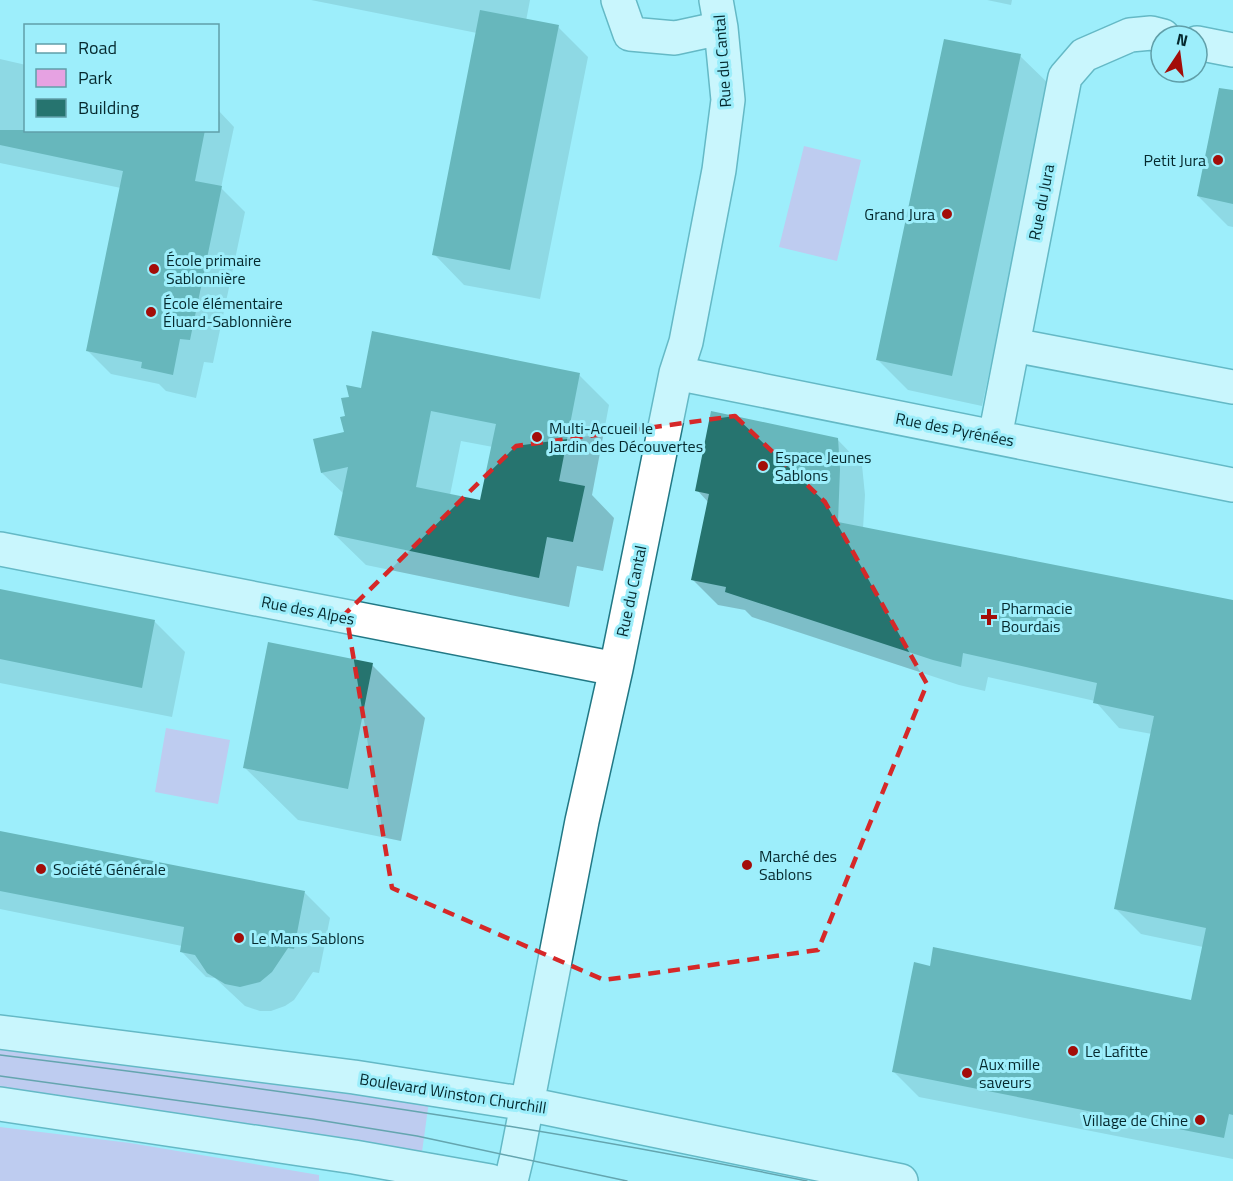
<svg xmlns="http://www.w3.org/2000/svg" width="1233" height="1181" viewBox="0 0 1233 1181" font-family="'Titillium Web',sans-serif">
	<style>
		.green { fill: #e6a2e2 }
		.shadow { fill: #0003; fill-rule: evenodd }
		.building { fill: #26746f; fill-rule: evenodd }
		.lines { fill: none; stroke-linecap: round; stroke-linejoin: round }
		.minor-casing { stroke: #217885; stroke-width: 36 }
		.minor { stroke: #fff; stroke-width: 33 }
		.tram { stroke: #204c52; stroke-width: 1.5 }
		.marked { fill: none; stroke: #d62828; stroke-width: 4.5; stroke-dasharray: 12 8; stroke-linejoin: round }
		.poi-dot { fill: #a30d09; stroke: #9deefb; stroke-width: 2 }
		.labels { text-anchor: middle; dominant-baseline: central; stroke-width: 6; stroke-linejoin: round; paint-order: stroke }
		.street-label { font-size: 16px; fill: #05292e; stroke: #9deefb }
		.poi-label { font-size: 16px; fill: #05292e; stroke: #9deefb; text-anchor: start }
	</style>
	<rect width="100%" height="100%" fill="#9deefb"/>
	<path class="green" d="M 804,146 L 861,160 L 837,261 L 779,247 Z
		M 166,728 L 230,740 L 218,804 L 155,792 Z
		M 0,1043 L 429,1101 L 422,1152 L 0,1090 Z
		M 0,1127 L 130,1143 L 319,1175 L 319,1181 L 0,1181 Z"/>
	<path class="shadow" d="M 311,0 L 530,0 L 526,21 L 558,27 L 588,57 L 540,299 L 464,285 L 434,254 L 477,33 Z
		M 987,0 L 1012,0 L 1011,5 Z
		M 1020,56 L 1051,86 L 982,406 L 908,390 L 877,359 Z
		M 0,59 L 26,65 L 26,130 L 218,130 L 218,110 L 234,127 L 221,188 L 245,212 L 213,363 L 204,362 L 196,398 L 166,391 L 159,384 L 111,374 L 87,350 L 121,188 L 0,163 Z
		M 1233,126 L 1233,227 L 1228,226 L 1198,196 Z
		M 579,375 L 609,405 L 592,495 L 614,518 L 603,571 L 577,566 L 569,607 L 366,565 L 335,535 L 344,494 L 322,473 L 346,433 L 350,398 L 362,390 ZM 461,441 L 493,447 L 482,502 L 450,495 Z
		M 837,439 L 862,465 L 865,495 L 863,529 L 1233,602 L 1233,1159 L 919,1097 L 894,1072 L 931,967 L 1193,1001 L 1203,947 L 1141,934 L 1116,909 L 1152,734 L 1119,728 L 1095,701 L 988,677 L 985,691 L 959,685 L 752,617 L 745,610 L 718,605 L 693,580 L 709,503 L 697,490 Z
		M 0,591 L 155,622 L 185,652 L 172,717 L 0,683 Z
		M 372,665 L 425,718 L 401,841 L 298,820 L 244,767 Z
		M 0,833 L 305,893 L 330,918 L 319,973 L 313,972 L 294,1000 L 285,1006 L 271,1011 L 260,1011 L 245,1006 L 215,978 L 206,977 L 181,951 L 182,946 L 0,909 Z"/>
	<path class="building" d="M 480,10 L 559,25 L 510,270 L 432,255 Z
		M 944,39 L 1021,54 L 952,376 L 876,360 Z
		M 1219,88 L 1233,90 L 1233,204 L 1197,196 Z
		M 0,130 L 205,130 L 195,181 L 222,186 L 190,340 L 180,339 L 173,375 L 141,368 L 142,362 L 86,351 L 123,171 L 0,145 Z
		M 372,331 L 580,373 L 559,481 L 585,486 L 573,542 L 547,537 L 539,578 L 334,535 L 348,467 L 321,473 L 313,439 L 344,432 L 340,417 L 345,416 L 341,398 L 349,397 L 346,385 L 361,388 ZM 431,411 L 496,424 L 480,500 L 416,487 Z
		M 711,411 L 838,438 L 840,469 L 838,522 L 1233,600 L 1233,1115 L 1229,1114 L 1224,1138 L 892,1072 L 914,962 L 930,966 L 933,947 L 1191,1000 L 1206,928 L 1114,909 L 1154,716 L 1093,703 L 1097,683 L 963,653 L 961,667 L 933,660 L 725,592 L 726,587 L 691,580 L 709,494 L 695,491 Z
		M 0,589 L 155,620 L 142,688 L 0,659 Z
		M 268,642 L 373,663 L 348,789 L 243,768 Z
		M 0,831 L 305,891 L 294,949 L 288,948 L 272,972 L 260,982 L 240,987 L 225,984 L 207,973 L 195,955 L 180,952 L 184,927 L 0,891 Z"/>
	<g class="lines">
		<defs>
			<path id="minor" d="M 618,0 L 630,34 L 675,38 L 721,28
				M 1197,43 L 1233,50
				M 1013,345 L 1233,387
				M 676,373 L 1233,485
				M 995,437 L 1065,77 L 1084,55 L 1130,35 L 1151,33 L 1163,36
				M 0,549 L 616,669
				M 0,1032 L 354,1077 L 527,1104 L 901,1181
				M 0,1104 L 354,1157 L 490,1181
				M 511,1181 L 517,1156 L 582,821 L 616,669 L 676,373 L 686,342 L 719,170 L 728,100 L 721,28 L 716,0"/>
		</defs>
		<use href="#minor" class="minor-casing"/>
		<use href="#minor" class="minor"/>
		<path class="tram" d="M 0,1055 C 270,1088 540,1126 807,1181
			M 0,1076 L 312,1119 L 417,1136 L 627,1181"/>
	</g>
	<path d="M0 0H1233V1181H0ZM 735,416 L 825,502 L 927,684 L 818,950 L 604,980 L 392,888 L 346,613 L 516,446 Z" fill="#9deefb" fill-opacity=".55" fill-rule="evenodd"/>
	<path class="marked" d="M 735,416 L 825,502 L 927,684 L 818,950 L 604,980 L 392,888 L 346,613 L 516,446 Z"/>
	<g class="poi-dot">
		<circle cx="1218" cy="160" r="6"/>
		<circle cx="947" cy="214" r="6"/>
		<circle cx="154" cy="269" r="6"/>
		<circle cx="151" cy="312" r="6"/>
		<circle cx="537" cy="437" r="6"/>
		<circle cx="763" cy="466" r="6"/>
		<path d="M986 608h6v6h6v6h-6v6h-6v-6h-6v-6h6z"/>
		<circle cx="747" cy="865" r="6"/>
		<circle cx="41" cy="869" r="6"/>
		<circle cx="239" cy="938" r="6"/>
		<circle cx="1073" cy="1051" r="6"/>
		<circle cx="967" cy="1073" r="6"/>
		<circle cx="1200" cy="1120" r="6"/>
	</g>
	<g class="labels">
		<g class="street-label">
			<text transform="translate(722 61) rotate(-94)">Rue du Cantal</text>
			<text transform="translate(1041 202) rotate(-79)">Rue du Jura</text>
			<text transform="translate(955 429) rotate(11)">Rue des Pyrénées</text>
			<text transform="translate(631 591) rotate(-78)">Rue du Cantal</text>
			<text transform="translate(308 610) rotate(11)">Rue des Alpes</text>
			<text transform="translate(453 1093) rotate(9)">Boulevard Winston Churchill</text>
		</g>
		<g class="poi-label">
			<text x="1206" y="160" text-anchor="end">Petit Jura</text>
			<text x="935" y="214" text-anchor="end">Grand Jura</text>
			<text x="166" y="260">École primaire<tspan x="166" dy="18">Sablonnière</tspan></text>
			<text x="163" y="303">École élémentaire<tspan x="163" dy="18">Éluard-Sablonnière</tspan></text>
			<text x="549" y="428">Multi-Accueil le<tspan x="549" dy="18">Jardin des Découvertes</tspan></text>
			<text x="775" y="457">Espace Jeunes<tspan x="775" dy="18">Sablons</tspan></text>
			<text x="1001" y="608">Pharmacie<tspan x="1001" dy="18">Bourdais</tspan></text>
			<text x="759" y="856">Marché des<tspan x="759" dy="18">Sablons</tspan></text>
			<text x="53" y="869">Société Générale</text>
			<text x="251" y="938">Le Mans Sablons</text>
			<text x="1085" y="1051">Le Lafitte</text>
			<text x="979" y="1064">Aux mille<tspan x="979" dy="18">saveurs</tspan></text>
			<text x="1188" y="1120" text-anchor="end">Village de Chine</text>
		</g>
	</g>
	<rect x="24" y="24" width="195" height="108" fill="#9deefb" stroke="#609fa9" stroke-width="1.5"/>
	<rect x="36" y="44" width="30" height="9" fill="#ffffff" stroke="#609fa9" stroke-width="1.5"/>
	<text x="78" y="54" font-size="18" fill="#05292e">Road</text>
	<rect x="36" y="69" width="30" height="18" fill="#e6a2e2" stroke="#609fa9" stroke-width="1.5"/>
	<text x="78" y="84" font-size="18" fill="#05292e">Park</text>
	<rect x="36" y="99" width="30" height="18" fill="#26746f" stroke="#609fa9" stroke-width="1.5"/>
	<text x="78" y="114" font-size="18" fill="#05292e">Building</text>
	<g transform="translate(1179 54) rotate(13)"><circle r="28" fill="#9deefb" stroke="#609fa9" stroke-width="1.5"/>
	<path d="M0-4.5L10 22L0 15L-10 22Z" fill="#a30d09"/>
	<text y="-9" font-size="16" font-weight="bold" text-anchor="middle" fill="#05292e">N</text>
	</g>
</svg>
